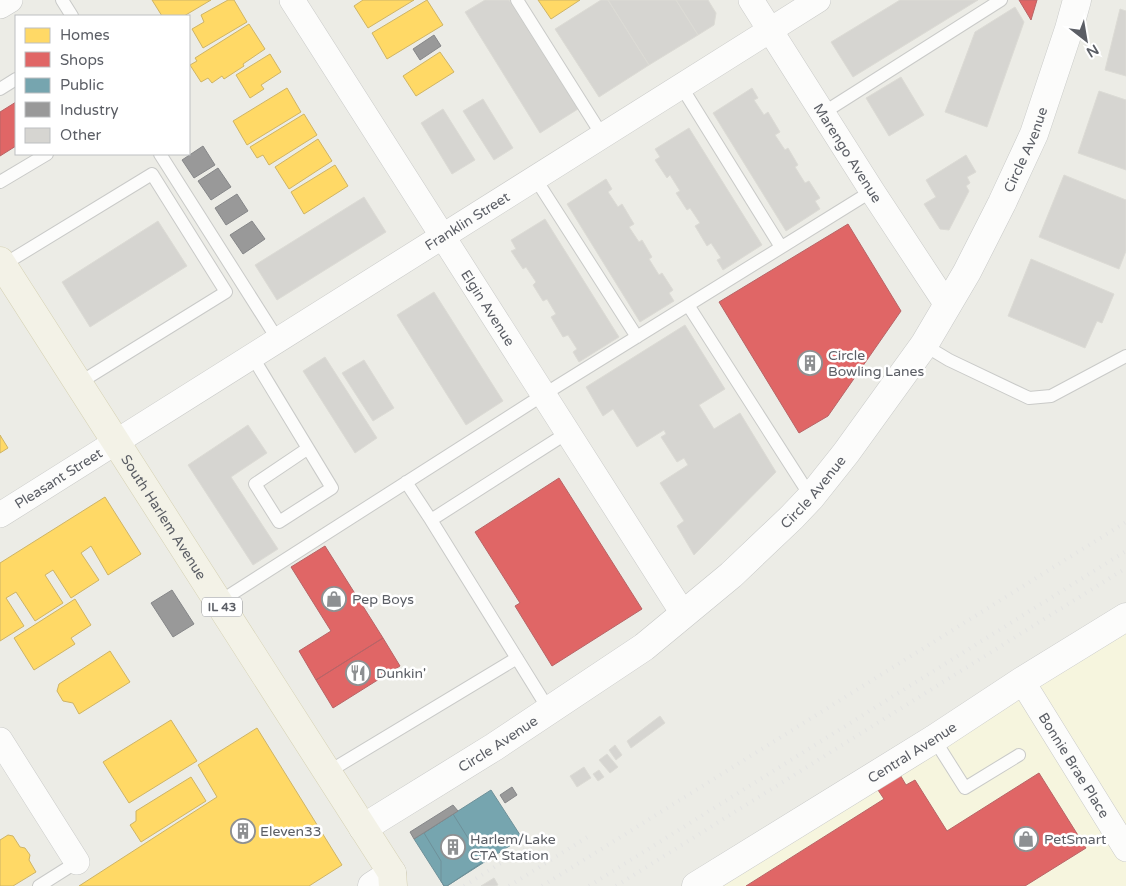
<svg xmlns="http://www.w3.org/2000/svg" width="1126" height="886" viewBox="0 0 1126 886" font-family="'Varela Round',sans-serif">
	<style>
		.commercial { fill: #f6f5de }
		.homes { fill: #ffd966; stroke: #ceb466 }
		.shops { fill: #e06666; stroke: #b86466 }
		.public { fill: #76a5af; stroke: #6e9099 }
		.industry { fill: #999; stroke: #868789 }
		.building { fill: #d6d5d1; stroke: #dcdbd5 }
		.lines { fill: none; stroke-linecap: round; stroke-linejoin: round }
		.lane-casing { stroke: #c9cac8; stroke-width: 14 }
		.street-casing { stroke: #c9cac8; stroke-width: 26 }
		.secondary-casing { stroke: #c7c8c7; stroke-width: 29 }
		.primary-casing { stroke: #d5d1b3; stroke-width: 29 }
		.lane { stroke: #fcfcfb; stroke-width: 12 }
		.street { stroke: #fcfcfb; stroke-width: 25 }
		.secondary { stroke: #fcfcfb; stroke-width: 28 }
		.primary { stroke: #f3f2e7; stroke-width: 28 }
		.rail { stroke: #e4e4e3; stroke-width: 4; stroke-dasharray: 1 6; stroke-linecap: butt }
		.labels { text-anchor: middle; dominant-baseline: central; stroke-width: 5; stroke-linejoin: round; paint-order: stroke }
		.shield { fill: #fff; stroke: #8c8e93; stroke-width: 1 }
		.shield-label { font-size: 12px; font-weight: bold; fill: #5b5e65 }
		.street-label { font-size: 14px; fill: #5b5e65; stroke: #fff }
		.poi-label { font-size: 14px; fill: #5b5e65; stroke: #fff; text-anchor: start }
	</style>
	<rect width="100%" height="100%" fill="#ecece6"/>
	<path class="commercial" d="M 1126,624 L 1126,886 L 707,886 Z"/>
	<path class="homes" d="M 152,0 L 211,0 L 184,16 L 162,16 Z
		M 228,0 L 234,0 L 247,22 L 203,48 L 192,29 L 204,22 L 201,15 Z
		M 363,0 L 414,0 L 368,28 L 354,6 Z
		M 427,0 L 443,25 L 387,59 L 372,33 Z
		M 538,0 L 580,0 L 551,19 Z
		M 249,24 L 265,49 L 243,64 L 244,66 L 224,79 L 222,76 L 212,83 L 208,78 L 201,82 L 190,65 L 197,61 L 195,58 Z
		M 440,52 L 454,72 L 416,96 L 403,76 Z
		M 270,54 L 281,72 L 261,85 L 264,89 L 250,98 L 236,75 Z
		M 287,88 L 301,112 L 247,145 L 233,121 Z
		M 304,114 L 317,135 L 269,165 L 263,155 L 257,158 L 250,147 Z
		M 318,139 L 332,161 L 289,189 L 275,167 Z
		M 335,165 L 348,186 L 304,214 L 291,192 Z
		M 0,435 L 8,448 L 0,453 Z
		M 105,497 L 141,554 L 108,575 L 91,546 L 81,553 L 99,580 L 71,598 L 53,570 L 45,575 L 63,603 L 35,621 L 16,592 L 6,598 L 24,626 L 0,641 L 0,563 Z
		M 75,599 L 91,625 L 71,638 L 75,644 L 34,670 L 14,638 Z
		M 110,651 L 130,682 L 79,714 L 73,703 L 63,701 L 57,691 L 59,684 Z
		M 171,720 L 197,761 L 129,803 L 103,762 Z
		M 257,728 L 342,865 L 309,886 L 79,886 L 217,797 L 198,765 Z
		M 191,777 L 206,801 L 141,842 L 130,825 L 136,821 L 136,811 Z
		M 8,835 L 13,836 L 20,847 L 25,848 L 30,855 L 29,860 L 36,872 L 13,886 L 0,886 L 0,840 Z"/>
	<path class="shops" d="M 1019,0 L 1037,0 L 1031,20 Z
		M 16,102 L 16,146 L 0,156 L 0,112 Z
		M 848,224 L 901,311 L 828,416 L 799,433 L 719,302 Z
		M 559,478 L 642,609 L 552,666 L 515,606 L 520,603 L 475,532 Z
		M 325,546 L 383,638 L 316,680 L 299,651 L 331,631 L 291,567 Z
		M 383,638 L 400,666 L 333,708 L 316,680 Z
		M 899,773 L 906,785 L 915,780 L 947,831 L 1039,773 L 1086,848 L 1025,886 L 746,886 L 884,799 L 876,787 Z"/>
	<path class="public" d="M 491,790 L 522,838 L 447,886 L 444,886 L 414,839 Z
		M 453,814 L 483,862 L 447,886 L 444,886 L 441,881 L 441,861 L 424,833 Z"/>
	<path class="industry" d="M 434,35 L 441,46 L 420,60 L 413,49 Z
		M 203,146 L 215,165 L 194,178 L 182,160 Z
		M 218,168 L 231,187 L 211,200 L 198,181 Z
		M 237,194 L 248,211 L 226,225 L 215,208 Z
		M 252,221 L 265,239 L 243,254 L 230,235 Z
		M 172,590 L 194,624 L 173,637 L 151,603 Z
		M 512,787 L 517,795 L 505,803 L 500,795 Z
		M 453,805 L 458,811 L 414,839 L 410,832 Z"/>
	<path class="building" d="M 485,0 L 509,0 L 578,109 L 540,133 L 465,12 Z
		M 601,0 L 608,0 L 649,65 L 599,97 L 555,29 Z
		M 608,0 L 676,0 L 698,35 L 649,65 Z
		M 676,0 L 708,0 L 716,13 L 714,25 L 698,35 Z
		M 900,0 L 978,0 L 853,77 L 831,42 Z
		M 1015,7 L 1024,22 L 987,127 L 945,112 L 975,32 Z
		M 1120,9 L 1126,11 L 1126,76 L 1105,70 Z
		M 901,77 L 924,115 L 889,136 L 866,98 Z
		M 752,88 L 758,98 L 754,100 L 764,115 L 768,112 L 780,132 L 775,135 L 785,150 L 788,148 L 798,165 L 795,167 L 805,183 L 809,181 L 820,198 L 815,201 L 820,209 L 786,231 L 713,113 Z
		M 1099,91 L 1126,100 L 1126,170 L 1078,153 Z
		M 483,99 L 513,148 L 494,160 L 463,111 Z
		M 443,109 L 475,160 L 452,174 L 421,123 Z
		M 689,128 L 762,245 L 723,270 L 717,260 L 721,258 L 711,243 L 707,246 L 695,226 L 700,223 L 690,208 L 687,210 L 676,193 L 680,191 L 670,175 L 667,178 L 655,160 L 660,157 L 655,149 Z
		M 966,155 L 976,172 L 967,177 L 970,183 L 966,186 L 969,191 L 949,230 L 940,229 L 924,204 L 936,197 L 926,180 Z
		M 1064,175 L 1126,200 L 1126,251 L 1119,269 L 1039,237 Z
		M 606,179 L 612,189 L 608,192 L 618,207 L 622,204 L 634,224 L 629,227 L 639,242 L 642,240 L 652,257 L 649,259 L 659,275 L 662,273 L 673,290 L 669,293 L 674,301 L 640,322 L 567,204 Z
		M 364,197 L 386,232 L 277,300 L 255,265 Z
		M 545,219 L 619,337 L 579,362 L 573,352 L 577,349 L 568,335 L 563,337 L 551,317 L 556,314 L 547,299 L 543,301 L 533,285 L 536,282 L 526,267 L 523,269 L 511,251 L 516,249 L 511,240 Z
		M 158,221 L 187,266 L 90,327 L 62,282 Z
		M 1031,259 L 1114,294 L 1102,323 L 1097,321 L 1085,348 L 1008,316 Z
		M 434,292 L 503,401 L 466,425 L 397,315 Z
		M 685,325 L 725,389 L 699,405 L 714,429 L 740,413 L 776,472 L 694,555 L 677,526 L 684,521 L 660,483 L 688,465 L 684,458 L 677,462 L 661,437 L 666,434 L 664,430 L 637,447 L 613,409 L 603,416 L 586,387 Z
		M 325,357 L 377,438 L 355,453 L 303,371 Z
		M 364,360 L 394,408 L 373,421 L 342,373 Z
		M 248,425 L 267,453 L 231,477 L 278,549 L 253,565 L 188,465 Z
		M 660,716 L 665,723 L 631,748 L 627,741 Z
		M 615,745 L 622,755 L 616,760 L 609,750 Z
		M 607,754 L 618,767 L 610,773 L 599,760 Z
		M 584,767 L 591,778 L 577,787 L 570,776 Z
		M 599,770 L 604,777 L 598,781 L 593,774 Z
		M 494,878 L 498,885 L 495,886 L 481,886 Z"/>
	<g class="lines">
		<defs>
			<path id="lane" d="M 62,0 L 72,16
				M 517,0 L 602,135
				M 681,86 L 781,247
				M 0,89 L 16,79
				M 823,113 L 1001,0
				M 160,154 L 278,340
				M 535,178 L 637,337
				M 0,182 L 47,154
				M 3,265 L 152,174 L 226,292 L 79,383
				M 688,305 L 811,497
				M 924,345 L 949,360 L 1029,398 L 1051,396 L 1126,356
				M 252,356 L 332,488 L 279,522 L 255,484 L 307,449
				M 406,482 L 431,520
				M 219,602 L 543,395 L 872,191
				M 549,710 L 431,520 L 567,433
				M 934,739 L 965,788 L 1019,755
				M 328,772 L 517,658
				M 39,886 L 77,862"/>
			<g id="street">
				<path id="s1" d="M 292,0 L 684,615"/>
				<path id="s2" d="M 751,0 L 872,191 L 947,305"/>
				<path d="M 0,6 L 10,0"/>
				<path id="s3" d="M 0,515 L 818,0"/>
				<path id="s4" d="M 1022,681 L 1126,849"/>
				<path d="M 0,740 L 77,862"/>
			</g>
			<g id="secondary">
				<path id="s5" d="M 363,828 L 494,747 L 644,647 L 731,575 L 792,517 L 811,497 L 846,453 L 924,345 L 967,272 L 1002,203 L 1034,134 L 1069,29 L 1077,0"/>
				<path d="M 372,886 L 392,873"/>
				<path id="s6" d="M 696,886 L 934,739 L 1022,681 L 1126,617"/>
			</g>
			<g id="primary">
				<path id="s7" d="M 0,261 L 392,873 L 393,886"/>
			</g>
		</defs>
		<use href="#lane" class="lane-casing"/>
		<use href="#street" class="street-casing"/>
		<use href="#secondary" class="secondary-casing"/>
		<use href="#primary" class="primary-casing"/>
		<use href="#lane" class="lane"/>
		<use href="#street" class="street"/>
		<use href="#secondary" class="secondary"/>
		<use href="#primary" class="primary"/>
		<path class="rail" d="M 464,886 L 512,856 L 539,842
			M 509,886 L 589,836
			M 542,886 L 1126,522
			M 589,886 L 1126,551
			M 616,886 L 1126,568"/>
	</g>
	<defs>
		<symbol id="building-ring" viewBox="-11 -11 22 22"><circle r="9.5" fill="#fff" stroke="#8e9092" stroke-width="1.5"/><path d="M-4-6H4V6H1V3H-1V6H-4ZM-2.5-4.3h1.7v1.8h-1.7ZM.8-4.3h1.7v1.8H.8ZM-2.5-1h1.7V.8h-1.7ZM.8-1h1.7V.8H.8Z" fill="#8e9092"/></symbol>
		<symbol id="shop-ring" viewBox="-11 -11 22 22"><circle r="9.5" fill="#fff" stroke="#8e9092" stroke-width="1.5"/><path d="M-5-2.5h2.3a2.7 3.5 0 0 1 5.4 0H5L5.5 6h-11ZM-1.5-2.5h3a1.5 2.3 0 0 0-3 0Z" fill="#8e9092"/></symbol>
		<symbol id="restaurant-ring" viewBox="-11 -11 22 22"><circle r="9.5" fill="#fff" stroke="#8e9092" stroke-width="1.5"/><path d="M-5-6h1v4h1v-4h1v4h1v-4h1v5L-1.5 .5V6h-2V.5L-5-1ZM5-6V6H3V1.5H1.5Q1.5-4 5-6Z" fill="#8e9092"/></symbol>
	</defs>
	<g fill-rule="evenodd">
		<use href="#building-ring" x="796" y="349" width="28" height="28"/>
		<use href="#shop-ring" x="320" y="585" width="28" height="28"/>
		<use href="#restaurant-ring" x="344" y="659" width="28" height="28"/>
		<use href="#building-ring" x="229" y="817" width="28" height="28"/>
		<use href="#shop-ring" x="1012" y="825" width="28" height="28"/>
		<use href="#building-ring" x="439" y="833" width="28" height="28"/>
	</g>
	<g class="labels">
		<rect class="shield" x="202" y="597.5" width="40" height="19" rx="4"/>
		<g class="shield-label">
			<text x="222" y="607">IL 43</text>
		</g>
		<g class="street-label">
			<text stroke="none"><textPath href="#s5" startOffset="969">Circle Avenue</textPath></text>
			<text stroke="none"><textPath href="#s2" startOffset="181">Marengo Avenue</textPath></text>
			<text stroke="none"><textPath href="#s3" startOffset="552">Franklin Street</textPath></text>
			<text stroke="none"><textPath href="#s1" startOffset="365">Elgin Avenue</textPath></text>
			<text stroke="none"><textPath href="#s3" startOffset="69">Pleasant Street</textPath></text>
			<text stroke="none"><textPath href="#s5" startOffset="564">Circle Avenue</textPath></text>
			<text stroke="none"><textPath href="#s7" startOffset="304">South Harlem Avenue</textPath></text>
			<text stroke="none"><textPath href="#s5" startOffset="159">Circle Avenue</textPath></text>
			<text stroke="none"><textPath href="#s6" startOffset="254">Central Avenue</textPath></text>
			<text stroke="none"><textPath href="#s4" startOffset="99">Bonnie Brae Place</textPath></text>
		</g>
		<g class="poi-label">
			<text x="828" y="355">Circle<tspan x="828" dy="16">Bowling Lanes</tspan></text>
			<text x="352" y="599">Pep Boys</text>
			<text x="376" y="673">Dunkin'</text>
			<text x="260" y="831">Eleven33</text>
			<text x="470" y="839">Harlem/Lake<tspan x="470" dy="16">CTA Station</tspan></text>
			<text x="1044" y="839">PetSmart</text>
		</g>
	</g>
	<rect x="15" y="15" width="175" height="140" fill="#ffffff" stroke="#bdbfc1"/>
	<rect x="25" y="28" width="25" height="15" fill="#ffd966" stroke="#bdbfc1"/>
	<text x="60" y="40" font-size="15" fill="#5b5e65">Homes</text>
	<rect x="25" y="52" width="25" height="15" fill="#e06666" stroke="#bdbfc1"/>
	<text x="60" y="65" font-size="15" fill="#5b5e65">Shops</text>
	<rect x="25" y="78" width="25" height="15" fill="#76a5af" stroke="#bdbfc1"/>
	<text x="60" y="90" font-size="15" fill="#5b5e65">Public</text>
	<rect x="25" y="102" width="25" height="15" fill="#999999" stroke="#bdbfc1"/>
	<text x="60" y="115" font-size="15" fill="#5b5e65">Industry</text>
	<rect x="25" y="128" width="25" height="15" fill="#d6d5d1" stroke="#bdbfc1"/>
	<text x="60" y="140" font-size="15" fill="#5b5e65">Other</text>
	<g transform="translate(1086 40) rotate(149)" stroke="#ffffff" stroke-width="4" paint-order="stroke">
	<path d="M0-4L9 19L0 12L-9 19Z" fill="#5b5e65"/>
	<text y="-8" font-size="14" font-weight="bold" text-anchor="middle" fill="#5b5e65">N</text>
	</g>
</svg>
